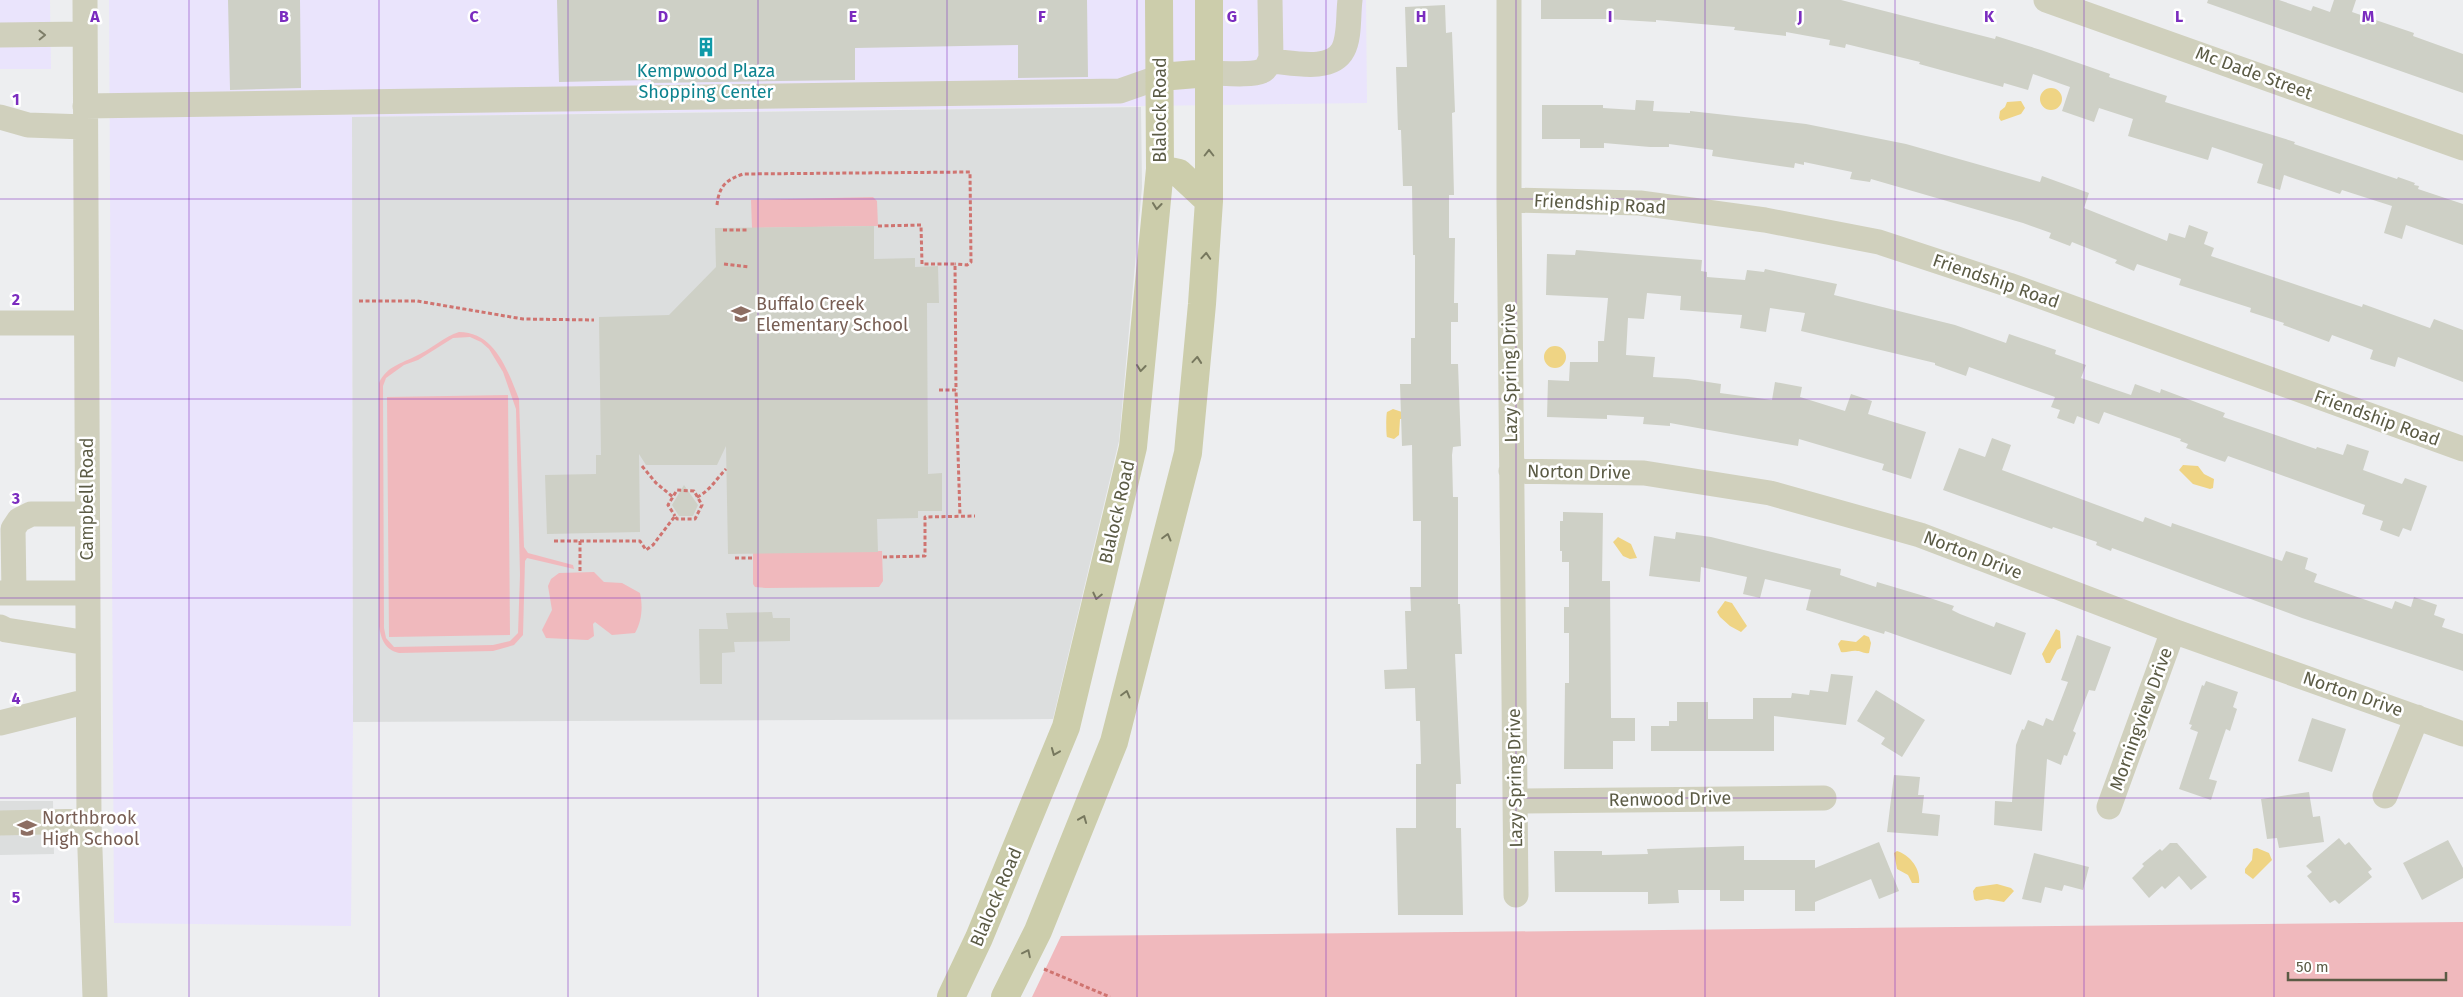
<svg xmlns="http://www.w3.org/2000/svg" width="2463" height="997" viewBox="0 0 2463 997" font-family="'Fira Sans',sans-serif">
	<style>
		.commercial { fill: #eae4fc }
		.education { fill: #dcdede }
		.green { fill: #f0b9bd; fill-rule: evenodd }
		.water { fill: #efd484 }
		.building { fill: #ced0c6 }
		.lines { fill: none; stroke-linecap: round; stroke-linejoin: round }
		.path { stroke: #cf7470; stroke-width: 3; stroke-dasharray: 4 2.5; stroke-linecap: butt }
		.minor { stroke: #d0d0bd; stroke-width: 25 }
		.major { stroke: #cccdab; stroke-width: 28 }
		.oneway { stroke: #7e7e69 }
		.oneway2 { stroke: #77785e }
		.grid { fill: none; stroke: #7b2cbf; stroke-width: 1; stroke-opacity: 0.55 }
		.labels { text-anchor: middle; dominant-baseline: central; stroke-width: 5; stroke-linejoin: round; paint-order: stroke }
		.culture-label { font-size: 18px; fill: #0d838f; stroke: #fff }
		.street-label { font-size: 18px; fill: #5b5b45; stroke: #fff }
		.education-label { font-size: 18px; fill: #785e54; stroke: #fff; text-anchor: start }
		.grid-label { font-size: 16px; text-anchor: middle; font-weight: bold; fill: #7b2cbf; stroke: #fff; stroke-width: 5; stroke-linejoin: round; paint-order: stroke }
	</style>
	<rect width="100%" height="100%" fill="#edeef0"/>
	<path class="commercial" d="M 0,0 L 50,0 L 51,69 L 0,69 Z
		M 109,0 L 1366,0 L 1367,103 L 352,117 L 353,722 L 351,926 L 114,923 Z"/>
	<path class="education" d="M 1141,107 L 1142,187 L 1119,441 L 1053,719 L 353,722 L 352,117 Z
		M 0,801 L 53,801 L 54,854 L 0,855 Z"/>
	<path class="green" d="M 873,197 L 877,201 L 878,226 L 752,228 L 751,200 Z
		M 459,332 C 495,332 508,371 519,399 L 524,547 L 528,553 L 573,565 L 574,569 L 527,558 L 525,561 L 523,635 L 514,645 L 493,651 L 399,653 C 385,650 381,639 379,626 L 379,383 C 387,365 404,363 420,354 C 434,347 444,337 459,332 ZM 470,337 L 481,342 L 489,349 L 503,372 L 516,409 L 520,575 L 518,633 L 510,641 L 493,645 L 394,647 L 386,638 L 384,628 L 383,386 L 386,378 L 404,365 L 418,360 L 453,338 Z
		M 508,395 L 510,635 L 389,637 L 387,397 Z
		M 882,551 L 883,581 L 879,587 L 766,588 L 755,587 L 753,584 L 753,553 Z
		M 594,572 L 604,582 L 622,583 L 640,593 C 643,606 642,621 635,633 L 612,635 L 595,622 L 593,624 L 594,636 L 588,640 L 546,638 L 542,630 L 552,610 L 548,586 L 551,579 L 559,573 Z
		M 2463,922 L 2463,997 L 1032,997 L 1061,936 Z"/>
	<path class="water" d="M2040 99a11 11 0 1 1 22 0a11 11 0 1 1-22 0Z
		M 2021,101 L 2025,108 L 2021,114 L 2001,121 L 1999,118 L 2000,111 L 2005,107 L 2007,102 Z
		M1544 357a11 11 0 1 1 22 0a11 11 0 1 1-22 0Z
		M 1393,409 L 1402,412 L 1405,419 L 1400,419 L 1399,435 L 1394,439 L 1387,437 C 1386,433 1386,415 1387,412 Z
		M 2183,465 L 2198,466 L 2204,474 L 2214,479 L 2213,488 L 2210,489 L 2193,484 L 2179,470 Z
		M 1618,537 L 1631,544 L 1637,558 L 1630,559 L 1623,556 L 1613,542 Z
		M 1725,601 L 1732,603 L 1747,626 L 1741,632 L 1730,626 L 1720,617 L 1717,612 Z
		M 2056,629 L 2060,631 L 2061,648 L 2057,650 L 2050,663 L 2046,663 L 2042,654 Z
		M 1864,635 L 1869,637 L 1871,643 L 1869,653 C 1863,654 1862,651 1857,651 C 1852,650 1846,653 1841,652 L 1838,644 L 1841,640 L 1856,642 Z
		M 2257,848 L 2269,853 L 2272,860 L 2253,879 L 2245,873 L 2245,869 L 2252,860 L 2253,849 Z
		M 1897,851 C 1910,855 1921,869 1919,883 L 1912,883 L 1908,875 L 1897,869 L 1894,853 Z
		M 1997,884 L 2011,888 L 2014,891 L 2004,902 L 1987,899 L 1976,901 L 1974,899 L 1973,891 L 1976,887 Z"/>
	<path class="building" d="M 228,0 L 300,0 L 301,88 L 230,90 Z
		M 557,0 L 1087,0 L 1088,77 L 1018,78 L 1018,45 L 855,48 L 855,80 L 651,83 L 651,80 L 559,82 Z
		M 1541,0 L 1841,0 L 1995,39 L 1996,36 L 2041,50 L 2110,74 L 2109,77 L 2167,96 L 2165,102 L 2295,142 L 2294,144 L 2397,179 L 2398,177 L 2415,183 L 2414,185 L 2419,186 L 2418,189 L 2463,204 L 2463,245 L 2406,225 L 2402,239 L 2384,233 L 2392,206 L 2342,190 L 2340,194 L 2284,175 L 2280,190 L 2257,183 L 2263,164 L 2212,147 L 2208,160 L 2128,136 L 2133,119 L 2099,108 L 2094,122 L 2062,111 L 2070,87 L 2033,74 L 2028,90 L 2004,83 L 2003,87 L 1919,64 L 1920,62 L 1846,44 L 1845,48 L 1829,45 L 1830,40 L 1786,32 L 1786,36 L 1734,30 L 1735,27 L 1656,20 L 1656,22 L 1607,19 L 1541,19 Z
		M 2208,0 L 2279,0 L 2311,11 L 2313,6 L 2330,12 L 2334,0 L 2356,0 L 2352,12 L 2414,33 L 2413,36 L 2463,54 L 2463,93 L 2207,3 Z
		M 1445,5 L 1446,33 L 1452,32 L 1455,112 L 1452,113 L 1454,195 L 1449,195 L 1449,238 L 1455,238 L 1454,303 L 1458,303 L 1458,322 L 1451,322 L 1451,364 L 1458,364 L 1461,446 L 1453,447 L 1452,455 L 1453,497 L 1458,497 L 1458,604 L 1460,604 L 1462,654 L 1455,654 L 1461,784 L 1456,784 L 1456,828 L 1461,828 L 1463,915 L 1398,915 L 1396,828 L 1416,828 L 1416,764 L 1421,764 L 1420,721 L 1416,721 L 1415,688 L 1385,689 L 1384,670 L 1407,669 L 1405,611 L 1411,611 L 1410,587 L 1421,587 L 1421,521 L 1413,521 L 1412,445 L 1402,446 L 1400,384 L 1411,384 L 1411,338 L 1415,338 L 1415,255 L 1413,255 L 1412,186 L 1403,186 L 1401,130 L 1398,130 L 1396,67 L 1407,67 L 1405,7 Z
		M 1636,100 L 1654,101 L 1653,111 L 1690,113 L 1690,111 L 1806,124 L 1906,144 L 2040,182 L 2042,176 L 2089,193 L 2084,208 L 2167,241 L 2169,233 L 2185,238 L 2189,225 L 2208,232 L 2204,244 L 2214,248 L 2211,256 L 2362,307 L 2363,304 L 2430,328 L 2434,319 L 2463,330 L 2463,382 L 2398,357 L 2395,367 L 2370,359 L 2373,350 L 2332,335 L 2329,342 L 2283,325 L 2284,323 L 2250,312 L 2251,308 L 2179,285 L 2181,279 L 2137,264 L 2134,271 L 2115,263 L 2117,260 L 2072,242 L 2070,246 L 2049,238 L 2051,233 L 2023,223 L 1871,179 L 1870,182 L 1850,179 L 1852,172 L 1804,162 L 1804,165 L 1795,163 L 1794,168 L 1712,156 L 1713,150 L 1669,144 L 1669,147 L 1650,147 L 1604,143 L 1604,148 L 1580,148 L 1580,139 L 1542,139 L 1542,105 L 1603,105 L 1603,108 L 1635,110 Z
		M 874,226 L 874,259 L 915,258 L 915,267 L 938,266 L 939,303 L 927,303 L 928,474 L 942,473 L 942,511 L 918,511 L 918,518 L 877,519 L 878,552 L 728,554 L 726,446 L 717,465 L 646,465 L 639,454 L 640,532 L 547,534 L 545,475 L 596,474 L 596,455 L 601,455 L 599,317 L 669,315 L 716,267 L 715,228 Z
		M 1576,250 L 1702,260 L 1701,271 L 1707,272 L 1707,277 L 1745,280 L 1747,270 L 1764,272 L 1765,269 L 1837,284 L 1834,295 L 1955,325 L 2006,343 L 2009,334 L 2056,350 L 2055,354 L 2086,365 L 2081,378 L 2131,395 L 2135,384 L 2160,393 L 2161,389 L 2225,413 L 2223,417 L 2316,449 L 2317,447 L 2343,455 L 2347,444 L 2369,451 L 2363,470 L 2402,484 L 2405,478 L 2427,486 L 2411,531 L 2403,528 L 2399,537 L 2380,530 L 2383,521 L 2362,514 L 2365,505 L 2228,456 L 2225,462 L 2186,448 L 2188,444 L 2180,441 L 2181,439 L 2104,412 L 2099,424 L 2077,416 L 2074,424 L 2057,418 L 2060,410 L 2051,407 L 2055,397 L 1969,367 L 1966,376 L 1935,365 L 1935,363 L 1801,331 L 1805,313 L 1770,308 L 1766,332 L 1740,328 L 1742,315 L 1680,310 L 1681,296 L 1647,293 L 1644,319 L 1628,318 L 1626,355 L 1655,357 L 1653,377 L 1688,379 L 1721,384 L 1720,393 L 1772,400 L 1775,382 L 1802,387 L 1800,397 L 1845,411 L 1851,394 L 1872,401 L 1868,414 L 1926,432 L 1911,479 L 1882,470 L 1884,464 L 1799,439 L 1798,446 L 1670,423 L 1670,426 L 1643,424 L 1644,417 L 1607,415 L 1607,419 L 1547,417 L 1548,380 L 1569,381 L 1570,362 L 1598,362 L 1598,341 L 1604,341 L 1608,298 L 1546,295 L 1547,254 L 1575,255 Z
		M 1992,438 L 2011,445 L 2002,470 L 2143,522 L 2145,517 L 2171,527 L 2172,523 L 2282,561 L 2286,551 L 2308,558 L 2305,569 L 2317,574 L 2314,582 L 2392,609 L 2395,601 L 2411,607 L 2414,597 L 2437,605 L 2434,615 L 2445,619 L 2442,627 L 2463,634 L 2463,671 L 2302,618 L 2112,548 L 2111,551 L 2096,545 L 2097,542 L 2053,527 L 2052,529 L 1943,490 L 1959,448 L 1985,457 Z
		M 684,485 L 698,505 L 693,516 L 679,516 L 672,505 Z
		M 1563,512 L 1603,513 L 1602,581 L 1610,581 L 1611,718 L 1635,718 L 1635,741 L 1613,741 L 1613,769 L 1564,769 L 1565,683 L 1569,683 L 1569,633 L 1564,633 L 1564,607 L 1569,607 L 1569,562 L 1562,562 L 1562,551 L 1560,551 L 1560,521 L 1563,521 Z
		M 1676,532 L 1711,537 L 1841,569 L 1840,575 L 1876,587 L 1877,582 L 1924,596 L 1954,606 L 1952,610 L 1960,614 L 1994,627 L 1996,622 L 2026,633 L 2011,675 L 1885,631 L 1884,634 L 1806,610 L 1811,590 L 1765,579 L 1760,598 L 1743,594 L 1747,577 L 1701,567 L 1700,582 L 1649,576 L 1654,536 L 1675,539 Z
		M 772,612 L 773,618 L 790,618 L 790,641 L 734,642 L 735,652 L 722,653 L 722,684 L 700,684 L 699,629 L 728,629 L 726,613 Z
		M 2077,635 L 2111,647 L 2095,691 L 2089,690 L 2073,731 L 2076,733 L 2067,756 L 2064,755 L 2061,765 L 2047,759 L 2042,831 L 1994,825 L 1995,801 L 2012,802 L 2016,745 L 2022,729 L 2024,730 L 2028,720 L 2043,726 L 2046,718 L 2053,721 L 2068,682 L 2061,680 Z
		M 1831,674 L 1853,676 L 1846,725 L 1774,716 L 1774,751 L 1651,751 L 1651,726 L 1669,726 L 1669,721 L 1677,721 L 1677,702 L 1708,702 L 1708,719 L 1753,719 L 1753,698 L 1791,698 L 1792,693 L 1809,695 L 1810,690 L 1828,692 Z
		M 2206,681 L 2238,692 L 2233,707 L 2237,709 L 2230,731 L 2226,729 L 2209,779 L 2217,781 L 2211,800 L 2179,789 L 2198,732 L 2190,729 L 2192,725 L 2189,724 L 2202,685 L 2204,686 Z
		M 1876,690 L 1925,720 L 1902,757 L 1881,744 L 1885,738 L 1857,721 Z
		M 2312,718 L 2346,729 L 2332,772 L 2298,761 Z
		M 1894,775 L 1920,777 L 1918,795 L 1924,795 L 1922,813 L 1940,815 L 1938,836 L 1887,832 Z
		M 2309,792 L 2313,817 L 2320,816 L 2324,842 L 2279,848 L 2277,838 L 2267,839 L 2261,799 Z
		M 2339,838 L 2345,845 L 2349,842 L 2372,869 L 2368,872 L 2372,877 L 2339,904 L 2335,900 L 2330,903 L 2307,876 L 2312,872 L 2306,866 Z
		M 2448,840 L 2463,868 L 2463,878 L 2422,900 L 2403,863 Z
		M 1879,842 L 1899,891 L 1879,899 L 1871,879 L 1815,902 L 1815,911 L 1795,911 L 1795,890 L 1744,890 L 1744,901 L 1720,901 L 1720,890 L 1678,890 L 1679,903 L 1648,904 L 1648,892 L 1555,892 L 1554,851 L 1602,851 L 1602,855 L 1648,854 L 1647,849 L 1744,846 L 1744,860 L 1815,860 L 1815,868 Z
		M 2170,843 L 2177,843 L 2207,877 L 2191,890 L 2179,876 L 2165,889 L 2162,886 L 2149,898 L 2132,878 L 2144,866 L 2142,864 L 2160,849 L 2162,851 Z
		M 2034,853 L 2089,867 L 2083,890 L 2064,885 L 2062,891 L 2045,887 L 2041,903 L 2022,899 Z"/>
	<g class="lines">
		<path class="path" d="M 717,205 C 719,186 726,180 743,174 L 970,172 L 971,262 L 967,265 L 955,264
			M 878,226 L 921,225 L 922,264 L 955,264 L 956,390
			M 723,230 L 748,230
			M 724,264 L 749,267
			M 359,301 L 417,301 L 523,319 L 594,320
			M 939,390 L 956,390 L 960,516
			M 642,466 L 656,483 L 673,497
			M 697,497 C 709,492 717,478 726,469
			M 554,541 L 580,541 L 580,573
			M 580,541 L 640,541 L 646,550 L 653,545 L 675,516 L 677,519 L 695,519 L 702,505 L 694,491 L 677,490 L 668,505 L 675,516
			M 883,557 L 925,556 L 925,517 L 975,516
			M 735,558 L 753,558
			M 1044,969 L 1110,997"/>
		<path class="minor" d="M 85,0 L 89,821 L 95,997
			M 1509,0 L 1509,200 L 1516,895
			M 2046,0 L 2463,148
			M 0,35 L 85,34
			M 1270,61 C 1290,62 1331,73 1343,50 C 1350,37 1348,15 1350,0
			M 1209,73 C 1222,73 1251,76 1262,71 C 1267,69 1269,62 1271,58 L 1270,0
			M 85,106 L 1120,91 L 1160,77
			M 0,117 L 28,125 L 85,127
			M 1509,200 L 1640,203 L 1765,220 L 1879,242 L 2009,285 L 2463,449
			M 0,323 L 85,323
			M 1511,471 L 1644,473 L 1770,493 L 1920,535 L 2173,631 L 2463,734
			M 0,593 L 87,593
			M 14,593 L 13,529 L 19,520 L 31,514 L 87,514
			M 0,627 L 6,630 L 88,643
			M 0,723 L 88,701
			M 2385,796 L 2417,717
			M 1516,801 L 1824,798
			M 2109,807 L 2173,631
			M 0,823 L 89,821"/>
		<path class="major" d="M 1160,77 L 1209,73
			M 1160,169 L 1179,173 L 1209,201
			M 951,997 L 979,938 L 1066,727 L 1133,447 L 1160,169 L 1159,0
			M 1005,997 L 1038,931 L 1114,742 L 1188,453 L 1202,304 L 1209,201 L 1209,0"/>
	</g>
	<defs><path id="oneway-chevron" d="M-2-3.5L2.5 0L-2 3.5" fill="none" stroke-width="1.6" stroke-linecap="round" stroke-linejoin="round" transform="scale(1.25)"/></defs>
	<use class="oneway" href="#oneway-chevron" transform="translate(42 35) rotate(-1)"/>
	<g class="oneway2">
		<use href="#oneway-chevron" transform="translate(1209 153) rotate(-90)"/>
		<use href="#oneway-chevron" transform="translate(1157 206) rotate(96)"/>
		<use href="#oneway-chevron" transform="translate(1206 256) rotate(-86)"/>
		<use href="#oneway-chevron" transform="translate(1197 360) rotate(-85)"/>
		<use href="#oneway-chevron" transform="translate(1141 368) rotate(96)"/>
		<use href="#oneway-chevron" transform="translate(1167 537) rotate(-75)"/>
		<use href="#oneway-chevron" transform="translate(1097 596) rotate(103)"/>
		<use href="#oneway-chevron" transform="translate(1126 694) rotate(-75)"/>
		<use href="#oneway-chevron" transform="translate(1055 752) rotate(112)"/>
		<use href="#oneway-chevron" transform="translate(1083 819) rotate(-68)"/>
		<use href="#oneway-chevron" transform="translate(1027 953) rotate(-64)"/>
	</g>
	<path class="grid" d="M 189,0 L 189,997M 379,0 L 379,997M 568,0 L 568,997M 758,0 L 758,997M 947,0 L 947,997M 1137,0 L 1137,997M 1326,0 L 1326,997M 1516,0 L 1516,997M 1705,0 L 1705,997M 1895,0 L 1895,997M 2084,0 L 2084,997M 2274,0 L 2274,997M 0,199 L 2463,199M 0,399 L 2463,399M 0,598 L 2463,598M 0,798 L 2463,798"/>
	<defs>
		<symbol id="building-bare" viewBox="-9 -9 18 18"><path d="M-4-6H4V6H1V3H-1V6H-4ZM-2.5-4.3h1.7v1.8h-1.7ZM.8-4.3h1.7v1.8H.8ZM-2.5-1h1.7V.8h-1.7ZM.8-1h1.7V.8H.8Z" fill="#0f9aa8" stroke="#fff" stroke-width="2.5" paint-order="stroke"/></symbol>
		<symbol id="school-bare" viewBox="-9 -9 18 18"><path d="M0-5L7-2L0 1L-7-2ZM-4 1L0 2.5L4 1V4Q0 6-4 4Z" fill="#8d6e63" stroke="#fff" stroke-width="2.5" paint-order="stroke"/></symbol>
	</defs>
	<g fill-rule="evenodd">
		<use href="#building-bare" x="692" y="33" width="28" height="28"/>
		<use href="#school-bare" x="727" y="300" width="28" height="28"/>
		<use href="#school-bare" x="13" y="814" width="28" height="28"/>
	</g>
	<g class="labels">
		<g class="culture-label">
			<text x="706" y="71">Kempwood Plaza<tspan x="706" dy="21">Shopping Center</tspan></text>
		</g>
		<g class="street-label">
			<text transform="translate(2254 73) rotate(20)">Mc Dade Street</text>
			<text transform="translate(1160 110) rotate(-90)">Blalock Road</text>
			<text transform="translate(1600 204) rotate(3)">Friendship Road</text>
			<text transform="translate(1996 281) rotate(19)">Friendship Road</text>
			<text transform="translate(1510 373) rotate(-91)">Lazy Spring Drive</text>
			<text transform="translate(2377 418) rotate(20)">Friendship Road</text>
			<text transform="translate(1579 472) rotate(1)">Norton Drive</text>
			<text transform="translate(87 499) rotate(-90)">Campbell Road</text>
			<text transform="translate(1117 512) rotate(-77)">Blalock Road</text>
			<text transform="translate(1973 555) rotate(21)">Norton Drive</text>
			<text transform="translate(2353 694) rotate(19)">Norton Drive</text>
			<text transform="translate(2141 719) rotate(-70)">Morningview Drive</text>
			<text transform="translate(1515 778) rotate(-91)">Lazy Spring Drive</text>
			<text transform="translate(1670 799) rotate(-1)">Renwood Drive</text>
			<text transform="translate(996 897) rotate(-67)">Blalock Road</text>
		</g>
		<g class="education-label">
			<text x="756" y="304">Buffalo Creek<tspan x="756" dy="21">Elementary School</tspan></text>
			<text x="42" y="818">Northbrook<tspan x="42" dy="21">High School</tspan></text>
		</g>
	</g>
	<g class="grid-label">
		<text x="95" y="22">A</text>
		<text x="284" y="22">B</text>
		<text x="474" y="22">C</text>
		<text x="663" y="22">D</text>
		<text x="853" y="22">E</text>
		<text x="1042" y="22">F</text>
		<text x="1232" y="22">G</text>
		<text x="1421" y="22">H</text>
		<text x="1610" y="22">I</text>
		<text x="1800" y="22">J</text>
		<text x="1989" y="22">K</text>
		<text x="2179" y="22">L</text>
		<text x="2368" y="22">M</text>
		<text x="16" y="105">1</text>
		<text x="16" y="305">2</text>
		<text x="16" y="504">3</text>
		<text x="16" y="704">4</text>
		<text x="16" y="903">5</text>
	</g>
	<path d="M2288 972v8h158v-8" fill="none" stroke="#5b5b45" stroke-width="2.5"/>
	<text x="2296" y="972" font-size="15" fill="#5b5b45" stroke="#ffffff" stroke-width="4" paint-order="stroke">50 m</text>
</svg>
